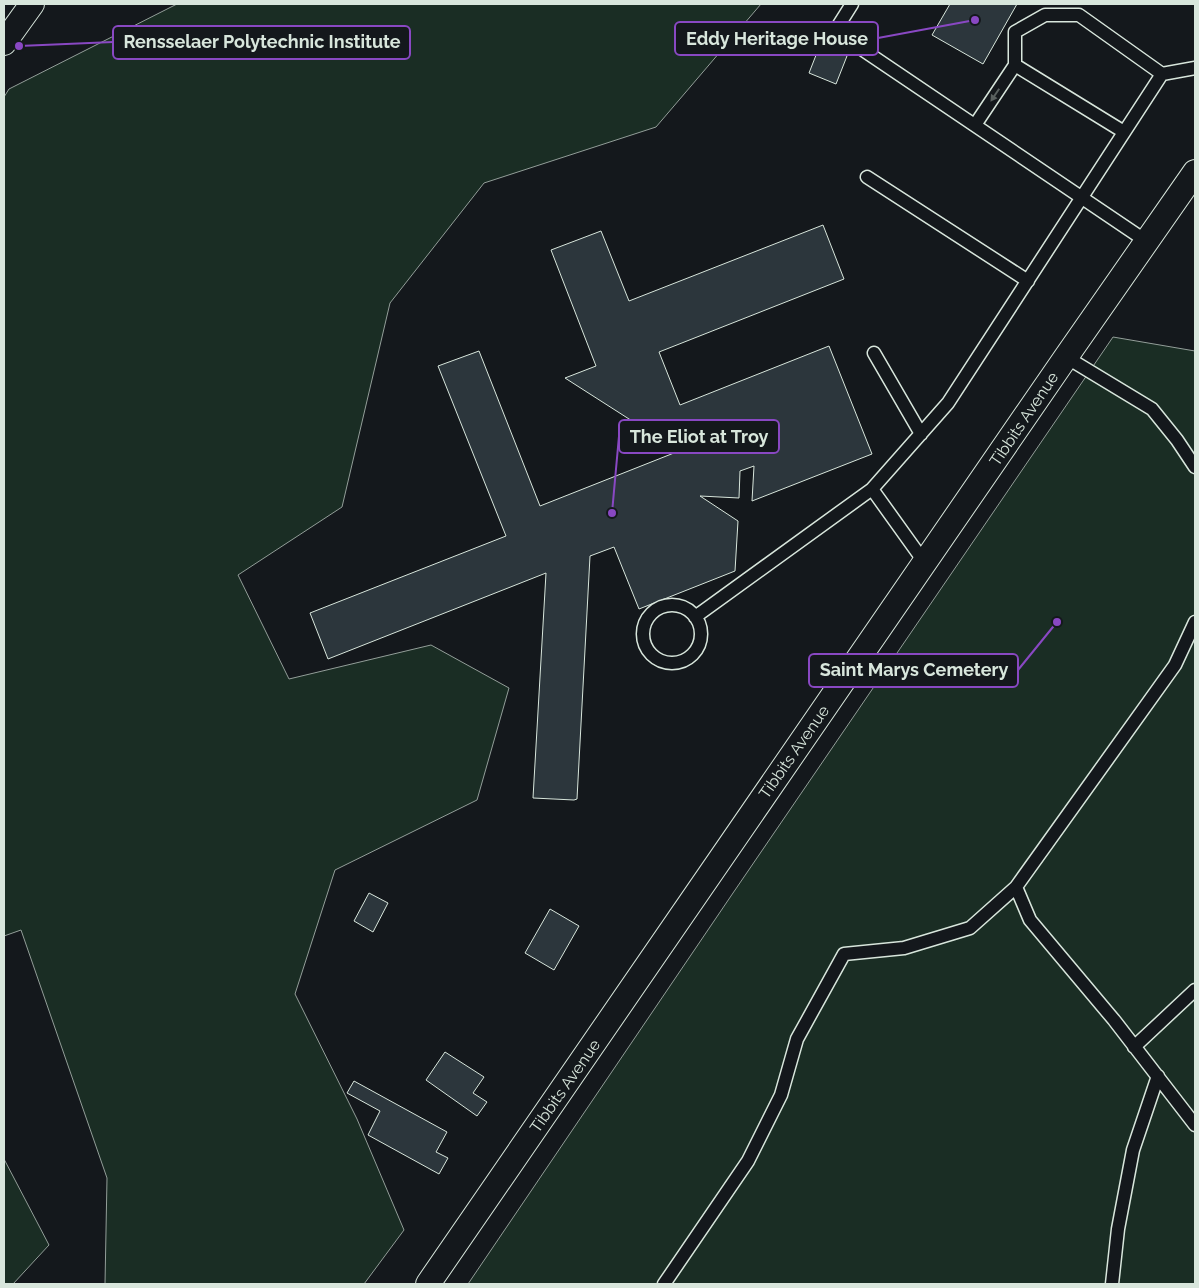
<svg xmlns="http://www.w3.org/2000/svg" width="1199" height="1288" viewBox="0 0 1199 1288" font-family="Raleway,sans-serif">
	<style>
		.green { fill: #1a2d24; stroke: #939e99 }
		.building { fill: #2c363c; stroke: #d8e6dc }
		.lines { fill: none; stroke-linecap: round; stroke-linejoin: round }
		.service-casing { stroke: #d8e6dc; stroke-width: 15 }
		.minor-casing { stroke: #d8e6dc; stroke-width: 26 }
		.service { stroke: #14181c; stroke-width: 12 }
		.minor { stroke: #14181c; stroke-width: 24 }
		.oneway { fill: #59605f }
		.labels { text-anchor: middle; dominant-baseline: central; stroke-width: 4; stroke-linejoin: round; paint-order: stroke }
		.street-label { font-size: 16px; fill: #d8e6dc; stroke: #14181c }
		.leader { fill: none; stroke: #8948c3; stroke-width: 2 }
		.callout-dot { fill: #8948c3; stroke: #14181c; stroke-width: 2 }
		.callout { fill: #14181c; stroke: #8948c3; stroke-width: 2 }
		.callout-label { font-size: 18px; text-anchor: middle; font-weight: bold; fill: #d8e6dc }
	</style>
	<rect width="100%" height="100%" fill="#14181c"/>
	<path class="green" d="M 177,4 L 761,4 L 656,127 L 484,183 L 390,303 L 342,507 L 238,575 L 289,679 L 431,645 L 509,688 L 477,800 L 335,870 L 295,994 L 357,1119 L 404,1230 L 364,1284 L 105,1284 L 107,1178 L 21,930 L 4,936 L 4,97 L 9,89 Z
		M 1113,337 L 1195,351 L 1195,1284 L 468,1284 L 733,893 Z
		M 4,1159 L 49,1245 L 13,1284 L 4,1284 Z"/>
	<path class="building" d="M 950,4 L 1017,4 L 983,64 L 932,35 Z
		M 820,45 L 847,56 L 836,84 L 809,73 Z
		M 823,225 L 844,279 L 659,352 L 680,405 L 829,346 L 872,454 L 752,501 L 754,466 L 740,471 L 739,498 L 700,496 L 738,521 L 735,571 L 639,609 L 614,547 L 590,556 L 577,799 L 574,800 L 533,798 L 546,573 L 328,659 L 310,613 L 506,536 L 438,366 L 479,351 L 540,506 L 679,451 L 565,378 L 596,366 L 551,250 L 601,231 L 629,301 Z
		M 369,893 L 388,903 L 373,932 L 354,921 Z
		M 550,909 L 579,926 L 554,970 L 525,953 Z
		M 445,1052 L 484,1077 L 473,1093 L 487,1102 L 477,1116 L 426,1080 Z
		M 354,1081 L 447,1132 L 436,1152 L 448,1158 L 439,1174 L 368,1135 L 380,1111 L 347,1093 Z"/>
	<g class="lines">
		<defs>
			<path id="service" d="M 852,4 L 835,31 L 1146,241
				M 1015,65 L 1124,132
				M 975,125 L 1015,65 L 1015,32 L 1045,15 L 1079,15 L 1162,74
				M 867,177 L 1028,281
				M 874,353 L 921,434
				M 1066,357 L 1152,409 L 1177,440 L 1195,467
				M 925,563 L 872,489 L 948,403 L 1162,74 L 1195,68
				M643 634a29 29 0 1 1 58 0a29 29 0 1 1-58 0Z
				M 695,617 L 872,489
				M 1016,887 L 1030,920 L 1114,1020 L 1195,1125
				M 1134,1047 L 1195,990
				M 664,1284 L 748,1161 L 781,1095 L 797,1039 L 844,954 L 904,948 L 970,928 L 1016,887 L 1175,665 L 1195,622
				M 1112,1284 L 1118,1229 L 1133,1150 L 1158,1076"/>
			<path id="minor" d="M 4,43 L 32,4
				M 428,1284 L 1066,357 L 1195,172"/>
		</defs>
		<use href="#service" class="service-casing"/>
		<use href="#minor" class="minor-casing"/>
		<use href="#service" class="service"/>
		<use href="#minor" class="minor"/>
	</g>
	<defs><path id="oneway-solid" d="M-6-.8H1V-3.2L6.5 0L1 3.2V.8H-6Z" transform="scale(1.25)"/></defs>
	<use class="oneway" href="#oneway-solid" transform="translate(995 95) rotate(124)"/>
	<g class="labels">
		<g class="street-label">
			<text transform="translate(1024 419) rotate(-56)">Tibbits Avenue</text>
			<text transform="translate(794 752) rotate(-55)">Tibbits Avenue</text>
			<text transform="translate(565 1086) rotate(-55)">Tibbits Avenue</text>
		</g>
	</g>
	<path class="leader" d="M975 20L878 38M19 46L113 42M612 513L619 436M1057 622L1018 670"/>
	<g class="callout-dot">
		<circle cx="975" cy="20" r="5"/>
		<circle cx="19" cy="46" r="5"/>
		<circle cx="612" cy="513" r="5"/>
		<circle cx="1057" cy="622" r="5"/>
	</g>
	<g class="callout">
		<rect x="675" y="22" width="203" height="33" rx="5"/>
		<rect x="113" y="26" width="297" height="33" rx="5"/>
		<rect x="619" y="420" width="160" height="33" rx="5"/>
		<rect x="809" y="654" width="209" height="33" rx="5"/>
	</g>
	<g class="callout-label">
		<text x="777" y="45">Eddy Heritage House</text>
		<text x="262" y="48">Rensselaer Polytechnic Institute</text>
		<text x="699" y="443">The Eliot at Troy</text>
		<text x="914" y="676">Saint Marys Cemetery</text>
	</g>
	<rect width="1199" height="1288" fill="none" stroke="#d8e6dc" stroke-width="10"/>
</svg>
